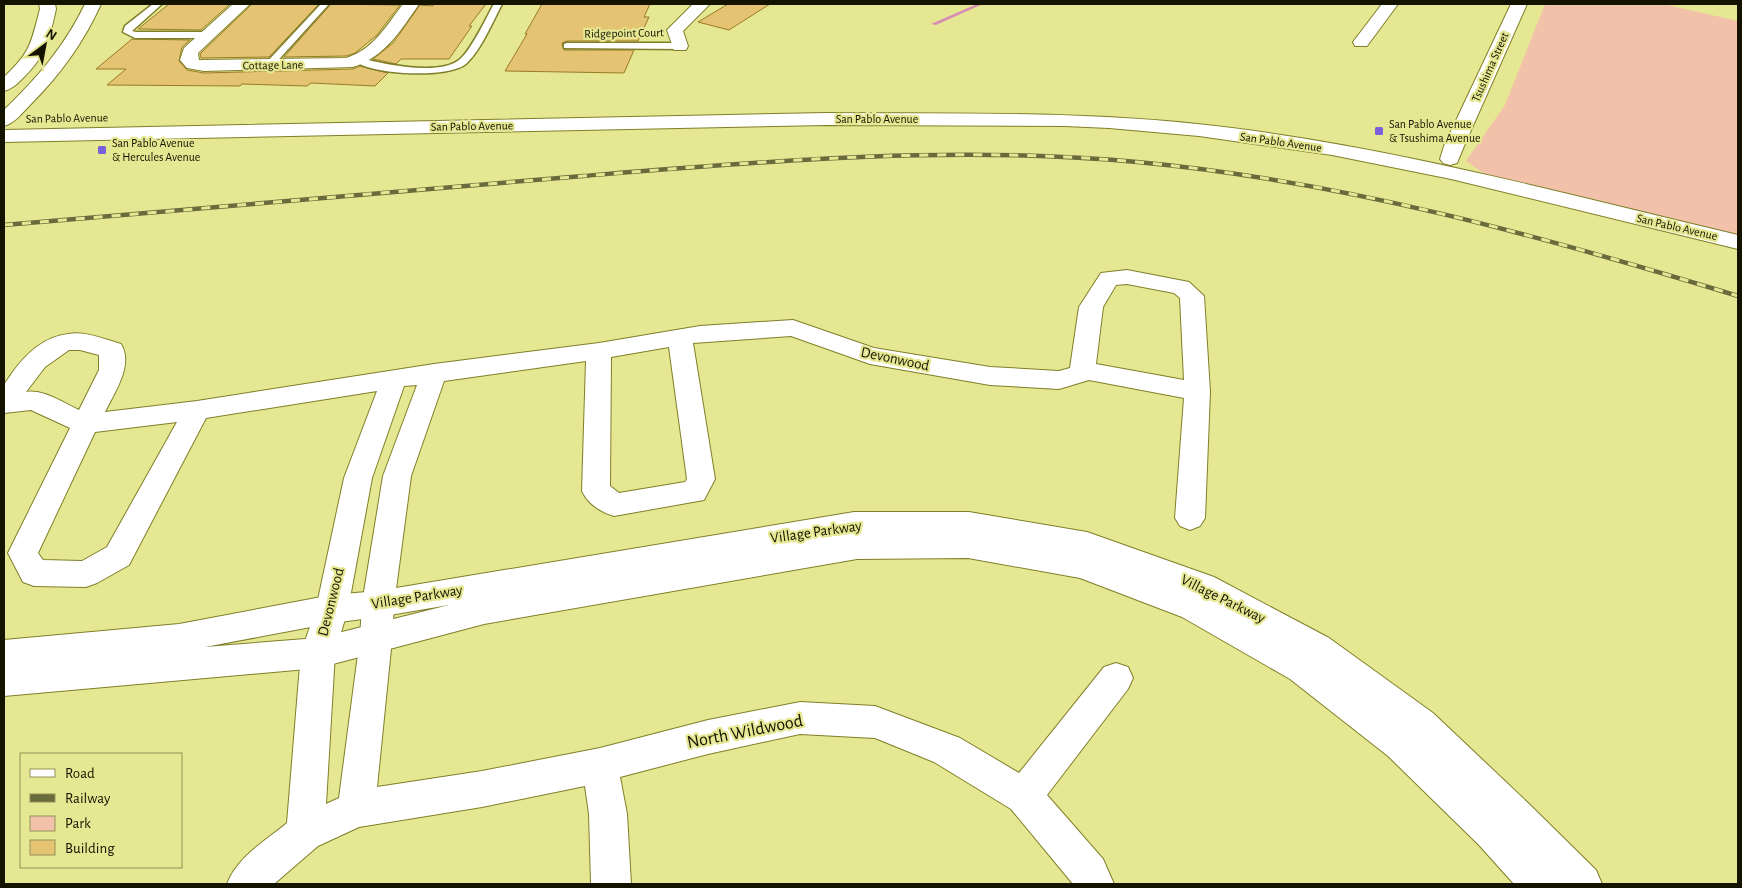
<svg xmlns="http://www.w3.org/2000/svg" width="1742" height="888" viewBox="0 0 1742 888" font-family="'Alegreya Sans',sans-serif">
	<style>
		.green { fill: #f1c2a9 }
		.lines { fill: none; stroke-linecap: round; stroke-linejoin: round }
		.stream { fill: #d88eb3; fill-rule: evenodd }
		.building { fill: #e4c473; stroke: #997b25 }
		.lane-casing { stroke: #807f29; stroke-width: 3 }
		.street-casing { stroke: #807f29; stroke-width: 2 }
		.secondary-casing { stroke: #807f29; stroke-width: 2 }
		.primary-casing { stroke: #807f29; stroke-width: 2 }
		.lane { fill: #fff; fill-rule: evenodd }
		.street { fill: #fff; fill-rule: evenodd }
		.secondary { fill: #fff; fill-rule: evenodd }
		.primary { fill: #fff; fill-rule: evenodd }
		.rail-casing { stroke: #6a6b3c; stroke-width: 4.5 }
		.rail { stroke: #e6e792; stroke-width: 3; stroke-dasharray: 9; stroke-linecap: butt }
		.poi-dot { fill: #7860da; stroke: #e6e792; stroke-width: 2 }
		.labels { text-anchor: middle; dominant-baseline: central; stroke-width: 4.5; stroke-linejoin: round; paint-order: stroke }
		.far-street-label { font-size: 12px; fill: #131300; stroke: #e6e792 }
		.far-poi-label { font-size: 12px; fill: #131300; stroke: #e6e792; text-anchor: start }
		.street-label { font-size: 15px; fill: #131300; stroke: #e6e792 }
		.near-street-label { font-size: 18px; fill: #131300; stroke: #e6e792 }
	</style>
	<rect width="100%" height="100%" fill="#e6e792"/>
	<path class="green" d="M 1545,4 L 1663,4 L 1738,21 L 1738,240 L 1502,186 L 1466,161 L 1505,105 Z"/>
	<g class="lines">
		<path class="stream" d="M 977,4 L 983,4 L 936,25 L 931,24 Z"/>
	</g>
	<path class="building" d="M 169,4 L 230,4 L 201,30 L 138,29 Z
		M 252,4 L 319,4 L 269,57 L 201,58 L 200,54 Z
		M 331,4 L 400,5 L 377,35 L 355,53 L 346,56 L 284,57 Z
		M 434,4 L 486,4 L 469,26 L 472,26 L 449,59 L 401,59 L 396,64 L 373,59 L 393,43 L 420,5 L 433,6 Z
		M 542,4 L 650,4 L 644,17 L 649,17 L 638,41 L 567,41 L 562,43 L 564,50 L 634,50 L 624,73 L 505,71 L 527,34 L 525,34 Z
		M 728,4 L 770,4 L 729,30 L 698,22 Z
		M 132,39 L 190,40 L 182,47 L 179,61 L 187,70 L 204,73 L 353,69 L 360,66 L 388,73 L 375,86 L 311,83 L 307,86 L 242,84 L 240,86 L 107,85 L 126,69 L 96,69 Z"/>
	<g class="lines">
		<defs>
			<path id="lane" d="M 153,4 L 162,4 L 132,31 L 136,32 L 209,32 L 213,35 L 209,38 L 135,38 L 123,32 L 125,26 Z
				M 321,4 L 329,4 L 272,67 L 266,67 L 266,63 Z
				M 494,4 L 502,4 C 492,23 482,48 467,63 C 451,79 371,75 355,61 L 360,58 C 383,64 439,76 459,60 C 471,51 486,18 494,4 Z
				M 567,43 L 680,43 L 685,46 L 680,49 L 564,48 L 564,44 Z"/>
			<path id="street" d="M 233,4 L 250,4 L 198,53 L 199,60 L 346,58 C 373,50 387,25 403,4 L 419,4 C 401,30 385,57 353,67 L 204,71 L 187,68 L 180,60 L 184,48 Z
				M 693,4 L 710,4 L 683,31 L 688,46 L 686,50 L 674,50 L 667,30 Z
				M 1382,4 L 1398,4 L 1367,46 L 1355,46 L 1353,42 Z
				M 1127,270 L 1189,282 L 1204,296 L 1210,392 L 1205,518 L 1200,526 L 1190,530 L 1180,526 L 1175,518 L 1184,398 L 1089,380 L 1059,389 L 990,385 L 870,364 L 791,336 L 693,343 L 715,479 L 704,500 L 614,516 C 601,512 588,504 582,491 L 586,361 L 444,381 L 411,476 L 394,604 L 392,639 L 377,787 L 482,771 L 600,748 L 708,720 L 800,702 L 875,706 L 960,738 L 1019,773 L 1104,667 L 1116,663 L 1128,667 L 1133,678 L 1128,689 L 1047,795 L 1103,859 L 1114,884 L 1073,884 L 1011,809 L 934,762 L 875,738 L 800,734 L 708,754 L 620,777 L 627,814 L 631,884 L 591,884 L 589,814 L 585,786 L 482,807 L 359,827 L 318,846 L 274,884 L 227,884 C 237,857 265,841 287,823 L 301,653 L 316,609 L 344,478 L 377,391 L 206,418 L 129,565 L 97,583 L 86,587 L 34,586 L 23,582 L 8,553 L 70,428 L 31,410 L 4,413 C 4,405 2,394 4,386 C 5,382 10,377 12,373 C 26,354 43,337 68,334 C 85,331 104,339 121,344 C 134,365 114,393 105,412 L 197,401 L 434,364 L 599,343 L 700,326 L 793,320 L 874,348 L 990,367 L 1059,371 L 1070,368 L 1079,307 L 1101,273 ZM 1127,284 L 1174,293 L 1180,298 L 1184,380 L 1096,364 L 1103,307 L 1116,285 ZM 669,347 L 687,479 L 685,482 L 619,493 L 610,486 L 611,357 ZM 69,350 L 80,350 L 99,355 L 99,370 L 79,410 C 63,403 44,389 26,392 L 45,367 ZM 417,385 L 383,476 L 362,604 L 360,639 L 339,798 L 326,804 L 335,653 L 348,609 L 372,478 L 404,386 ZM 177,422 L 107,547 L 82,561 L 43,560 L 38,553 L 95,432 Z"/>
			<path id="secondary" d="M 39,4 L 55,4 L 56,9 C 49,40 46,56 23,78 C 17,84 12,89 4,91 L 4,77 C 31,52 31,43 40,9 Z
				M 85,4 L 101,4 C 84,42 60,75 30,105 C 22,113 15,123 4,126 L 4,110 C 37,78 65,46 85,4 Z
				M 1511,4 L 1527,4 L 1464,146 L 1457,163 L 1450,165 L 1443,163 L 1440,159 L 1444,146 Z
				M 854,512 L 969,512 L 1087,532 L 1214,577 L 1329,638 L 1433,713 L 1528,803 L 1596,870 L 1602,884 L 1514,884 L 1479,845 L 1388,756 L 1290,679 L 1182,617 L 1080,578 L 968,558 L 857,559 L 484,624 L 318,668 L 4,696 L 4,640 L 179,624 L 332,595 L 378,591 ZM 449,605 L 318,638 L 205,647 L 332,623 L 378,617 Z"/>
			<path id="primary" d="M 826,113 C 950,114 1074,111 1197,124 C 1380,143 1560,193 1738,235 L 1738,249 L 1451,179 L 1332,155 L 1199,136 L 1109,128 L 1065,126 L 826,125 L 4,142 L 4,130 Z"/>
		</defs>
		<use href="#lane" class="lane-casing"/>
		<use href="#street" class="street-casing"/>
		<use href="#secondary" class="secondary-casing"/>
		<use href="#primary" class="primary-casing"/>
		<use href="#lane" class="lane"/>
		<use href="#street" class="street"/>
		<use href="#secondary" class="secondary"/>
		<use href="#primary" class="primary"/>
		<defs>
			<path id="rail" d="M 4,225 C 197,209 390,192 583,176 C 767,161 953,145 1137,162 C 1343,181 1541,236 1738,296"/>
		</defs>
		<use href="#rail" class="rail-casing"/>
		<use href="#rail" class="rail"/>
	</g>
	<g class="poi-dot">
		<rect x="1374" y="126" width="10" height="10" rx="2.5"/>
		<rect x="97" y="145" width="10" height="10" rx="2.5"/>
	</g>
	<g class="labels">
		<g class="far-street-label">
			<text transform="translate(624 33) rotate(-1)">Ridgepoint Court</text>
			<text transform="translate(273 65) rotate(-1)">Cottage Lane</text>
			<text transform="translate(1490 67) rotate(-66)">Tsushima Street</text>
			<text transform="translate(67 118) rotate(-1)">San Pablo Avenue</text>
			<text x="877" y="119">San Pablo Avenue</text>
			<text transform="translate(472 126) rotate(-1)">San Pablo Avenue</text>
			<text transform="translate(1281 142) rotate(8)">San Pablo Avenue</text>
			<text transform="translate(1677 227) rotate(13)">San Pablo Avenue</text>
		</g>
		<g class="far-poi-label">
			<text x="1389" y="124">San Pablo Avenue<tspan x="1389" dy="14">&amp; Tsushima Avenue</tspan></text>
			<text x="112" y="143">San Pablo Avenue<tspan x="112" dy="14">&amp; Hercules Avenue</tspan></text>
		</g>
		<g class="street-label">
			<text transform="translate(895 359) rotate(12)">Devonwood</text>
			<text transform="translate(816 532) rotate(-8)">Village Parkway</text>
			<text transform="translate(417 597) rotate(-9)">Village Parkway</text>
			<text transform="translate(1223 599) rotate(26)">Village Parkway</text>
			<text transform="translate(331 602) rotate(-76)">Devonwood</text>
		</g>
		<g class="near-street-label">
			<text transform="translate(745 732) rotate(-11)">North Wildwood</text>
		</g>
	</g>
	<rect width="1742" height="888" fill="none" stroke="#131300" stroke-width="10"/>
	<rect x="20" y="753" width="162" height="115" fill="#e6e792" stroke="#929258"/>
	<rect x="30" y="769" width="25" height="8" fill="#ffffff" stroke="#929258"/>
	<text x="65" y="778" font-size="15" fill="#131300">Road</text>
	<rect x="30" y="794" width="25" height="8" fill="#6a6b3c" stroke="#929258"/>
	<text x="65" y="803" font-size="15" fill="#131300">Railway</text>
	<rect x="30" y="816" width="25" height="15" fill="#f1c2a9" stroke="#929258"/>
	<text x="65" y="828" font-size="15" fill="#131300">Park</text>
	<rect x="30" y="840" width="25" height="15" fill="#e4c473" stroke="#929258"/>
	<text x="65" y="853" font-size="15" fill="#131300">Building</text>
	<g transform="translate(45 45) rotate(32)" stroke="#e6e792" stroke-width="4" paint-order="stroke">
	<path d="M0-4L9 19L0 12L-9 19Z" fill="#131300"/>
	<text y="-8" font-size="14" font-weight="bold" text-anchor="middle" fill="#131300">N</text>
	</g>
</svg>
